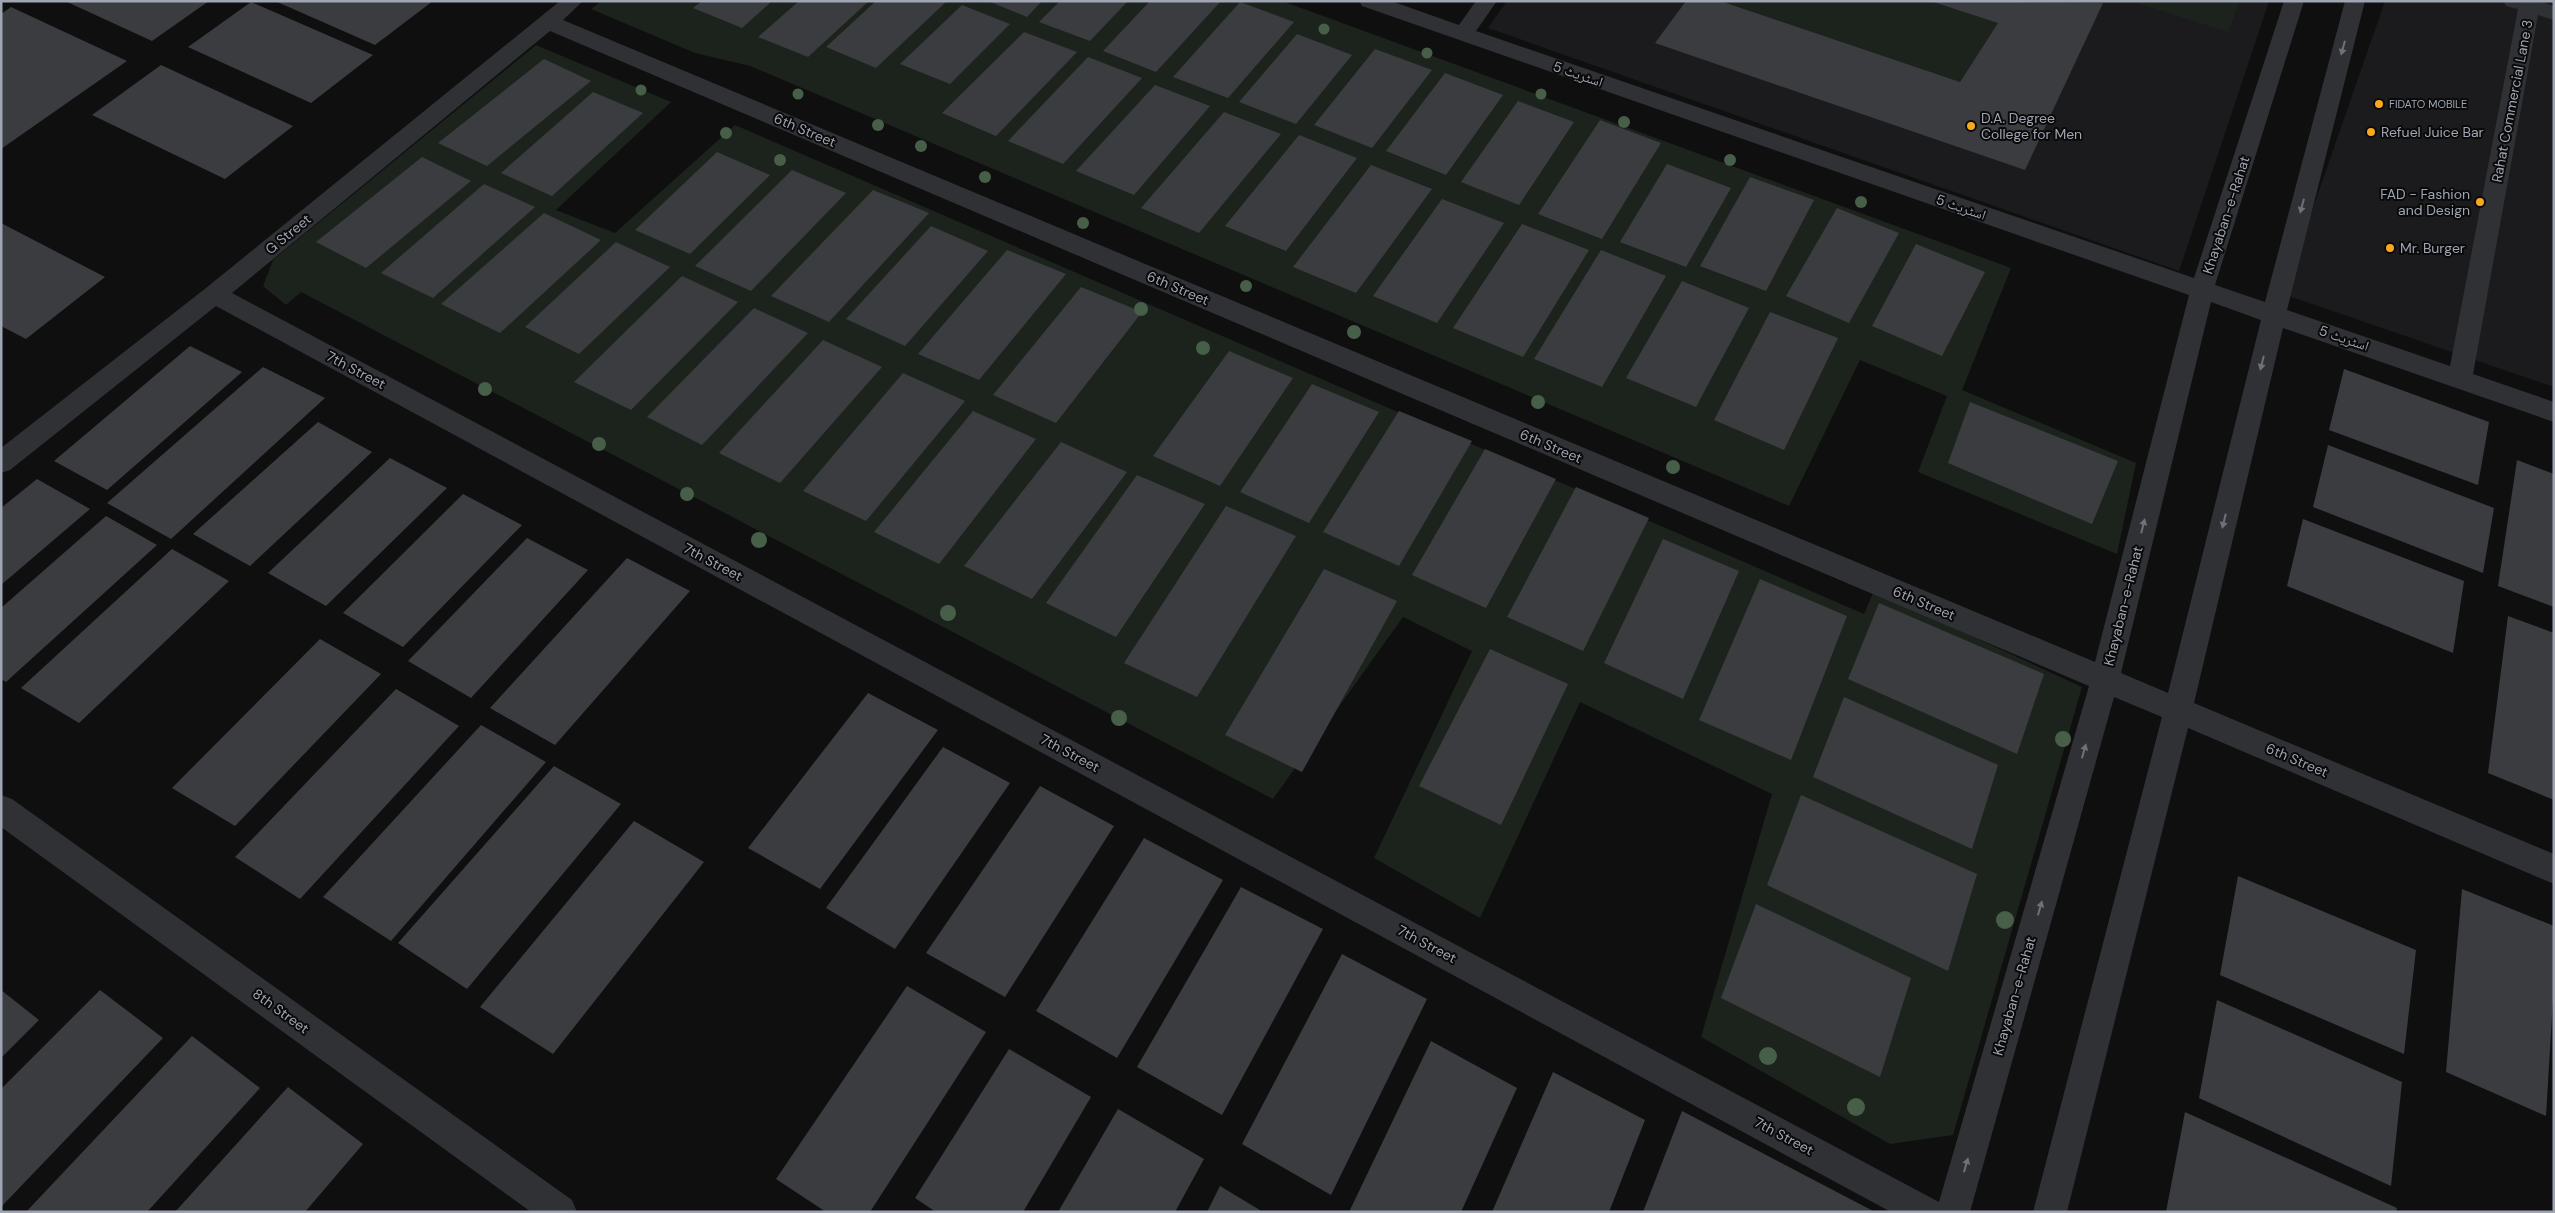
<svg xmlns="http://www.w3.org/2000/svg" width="2555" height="1213" viewBox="0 0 2555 1213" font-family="'DM Sans','Noto Naskh Arabic',sans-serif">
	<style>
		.built { fill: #1b1b1d }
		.green { fill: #1b231c }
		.building { fill: #3b3c40 }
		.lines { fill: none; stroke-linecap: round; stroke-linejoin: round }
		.minor { fill: #303135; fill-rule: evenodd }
		.tree { fill: #475e48 }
		.oneway { fill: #6d717a }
		.poi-dot { fill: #f9a81d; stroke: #0a0a0b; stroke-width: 2 }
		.labels { text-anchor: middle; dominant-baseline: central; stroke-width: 4; stroke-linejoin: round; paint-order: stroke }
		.far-poi-label { font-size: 11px; fill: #9fa5b2; stroke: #0a0a0b; text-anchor: start }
		.street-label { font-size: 14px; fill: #9fa5b2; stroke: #0a0a0b }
		.poi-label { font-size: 14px; fill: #9fa5b2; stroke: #0a0a0b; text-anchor: start }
	</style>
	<rect width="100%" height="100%" fill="#0f0f10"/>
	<path class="built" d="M 1507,1 L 2269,1 L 2179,271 L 1488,28 Z
		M 2385,1 L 2554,1 L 2554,387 L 2283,294 Z"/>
	<path class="green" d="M 601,1 L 1282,1 L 2011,268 L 1962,390 L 2136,463 L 2117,554 L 1918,472 L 1947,396 L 1860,360 L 1789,506 L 750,66 L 695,53 L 591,9 Z
		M 1717,1 L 1929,1 L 1998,23 L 1960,82 Z
		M 2131,1 L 2240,1 L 2228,32 Z
		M 536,45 L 671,102 L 556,210 L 615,233 L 735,125 L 1864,614 L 1874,591 L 2082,687 L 1953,1135 L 1890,1144 L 1701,1037 L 1772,794 L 1580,702 L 1480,918 L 1374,858 L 1472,651 L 1403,617 L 1273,799 L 301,292 L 286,305 L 263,286 L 273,260 Z"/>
	<path class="building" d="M 65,1 L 209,1 L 152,41 Z
		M 275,1 L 433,1 L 375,45 Z
		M 702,1 L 772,1 L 742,28 L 693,8 Z
		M 799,1 L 869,1 L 808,57 L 758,37 Z
		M 876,1 L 947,1 L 876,68 L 826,47 Z
		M 988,1 L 1042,1 L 1027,17 Z
		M 1060,1 L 1128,1 L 1090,41 L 1039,22 Z
		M 1150,1 L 1221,1 L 1156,72 L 1103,51 Z
		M 1686,1 L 1720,1 L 1960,82 L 1998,23 L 1930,1 L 2103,3 L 2025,170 L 1655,43 Z
		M 251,2 L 373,55 L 311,103 L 188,47 Z
		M 1240,2 L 1294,22 L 1228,98 L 1173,77 Z
		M 962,5 L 1010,24 L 950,84 L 900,64 Z
		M 11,7 L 127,61 L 1,149 L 1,14 Z
		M 1024,32 L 1077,52 L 996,136 L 942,113 Z
		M 1297,34 L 1352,55 L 1296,124 L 1239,102 Z
		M 1375,49 L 1432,70 L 1372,148 L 1314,125 Z
		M 1088,57 L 1142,78 L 1063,164 L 1008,141 Z
		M 544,59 L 591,81 L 487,166 L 438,143 Z
		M 161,65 L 293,126 L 225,179 L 92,115 Z
		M 1445,73 L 1503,95 L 1446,175 L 1386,151 Z
		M 1155,85 L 1210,106 L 1134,195 L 1076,171 Z
		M 593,92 L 643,113 L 552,196 L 501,173 Z
		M 1518,101 L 1574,122 L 1519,205 L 1461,182 Z
		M 1224,112 L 1281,134 L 1199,233 L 1141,208 Z
		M 1600,120 L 1661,143 L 1602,239 L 1538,214 Z
		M 1299,135 L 1357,158 L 1286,251 L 1225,226 Z
		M 717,152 L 770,175 L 690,254 L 635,230 Z
		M 422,157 L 471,181 L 366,268 L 316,242 Z
		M 1667,164 L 1731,188 L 1686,267 L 1620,242 Z
		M 1371,165 L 1432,189 L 1356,293 L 1293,267 Z
		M 792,170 L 846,193 L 751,291 L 695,266 Z
		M 1750,177 L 1814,200 L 1766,291 L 1700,266 Z
		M 484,184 L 535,207 L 433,298 L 381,273 Z
		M 873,190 L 929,213 L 829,322 L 771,296 Z
		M 1442,199 L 1504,223 L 1437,323 L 1373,296 Z
		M 1837,208 L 1899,233 L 1849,323 L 1786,296 Z
		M 544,213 L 601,240 L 500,333 L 441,304 Z
		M 1,223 L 105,277 L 26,339 L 1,326 Z
		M 1522,224 L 1589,250 L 1523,357 L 1453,328 Z
		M 931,226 L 988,251 L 905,346 L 846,319 Z
		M 616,242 L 670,267 L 579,354 L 525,327 Z
		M 1916,244 L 1985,272 L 1942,356 L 1872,326 Z
		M 1007,250 L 1066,274 L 979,380 L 918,354 Z
		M 1601,250 L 1666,276 L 1602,387 L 1534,359 Z
		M 682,276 L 738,302 L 631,410 L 574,382 Z
		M 1682,281 L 1749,308 L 1696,407 L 1626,378 Z
		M 1081,287 L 1142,312 L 1056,423 L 993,395 Z
		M 754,308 L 808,333 L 702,445 L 647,417 Z
		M 1770,312 L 1838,338 L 1784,450 L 1714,420 Z
		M 823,340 L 882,367 L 780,483 L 719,453 Z
		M 190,346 L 242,372 L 107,490 L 54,461 Z
		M 1229,351 L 1293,378 L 1220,486 L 1153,456 Z
		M 263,367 L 325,398 L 171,539 L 107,503 Z
		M 2344,369 L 2489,422 L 2478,485 L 2329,430 Z
		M 903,373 L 965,401 L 866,521 L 803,491 Z
		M 1312,384 L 1379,412 L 1309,523 L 1240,492 Z
		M 1970,402 L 2118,461 L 2092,524 L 1948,463 Z
		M 973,411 L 1036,439 L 939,564 L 874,532 Z
		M 1399,411 L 1472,441 L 1399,566 L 1323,532 Z
		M 318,422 L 372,452 L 250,566 L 193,534 Z
		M 1061,442 L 1127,472 L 1032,599 L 964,566 Z
		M 2328,445 L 2494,508 L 2483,573 L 2313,507 Z
		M 1485,449 L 1556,479 L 1486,608 L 1412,575 Z
		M 390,458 L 447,488 L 326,606 L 268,573 Z
		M 2517,460 L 2554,474 L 2554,607 L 2498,586 Z
		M 1137,475 L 1205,504 L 1116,637 L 1046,603 Z
		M 37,479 L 90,509 L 1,585 L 1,508 Z
		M 1576,487 L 1649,518 L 1583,651 L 1507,617 Z
		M 463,494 L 522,525 L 403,647 L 343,613 Z
		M 1226,506 L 1296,536 L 1197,697 L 1124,663 Z
		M 106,516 L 157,545 L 6,682 L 1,679 L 1,608 Z
		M 2303,519 L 2464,581 L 2453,653 L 2287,586 Z
		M 527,538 L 588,570 L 471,698 L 408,661 Z
		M 1663,539 L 1739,571 L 1683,699 L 1604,663 Z
		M 172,549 L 229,581 L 79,723 L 21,688 Z
		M 627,558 L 690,591 L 555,745 L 490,708 Z
		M 1324,569 L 1397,601 L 1302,772 L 1225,735 Z
		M 1760,579 L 1847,616 L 1791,760 L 1699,720 Z
		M 1879,603 L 2044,674 L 2017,754 L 1848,679 Z
		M 2508,616 L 2554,633 L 2554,800 L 2488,773 Z
		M 320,639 L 381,674 L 235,826 L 172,788 Z
		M 1490,649 L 1568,684 L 1501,825 L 1419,786 Z
		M 396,689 L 459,726 L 300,899 L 235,857 Z
		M 868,693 L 938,730 L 820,889 L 748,848 Z
		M 1844,697 L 1998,765 L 1972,849 L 1813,777 Z
		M 481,725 L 546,762 L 391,941 L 323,897 Z
		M 943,747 L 1010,783 L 895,949 L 826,908 Z
		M 554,766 L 621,804 L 467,989 L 398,943 Z
		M 1040,786 L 1114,826 L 1005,997 L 926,953 Z
		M 1801,795 L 1977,874 L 1948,971 L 1767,885 Z
		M 634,821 L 704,862 L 553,1054 L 480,1007 Z
		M 1144,838 L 1223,880 L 1117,1058 L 1036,1011 Z
		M 2238,876 L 2416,950 L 2404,1054 L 2220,975 Z
		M 1241,887 L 1323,929 L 1222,1115 L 1137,1067 Z
		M 2462,889 L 2554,926 L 2554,982 L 2546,1116 L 2446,1072 Z
		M 1756,904 L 1911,978 L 1880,1077 L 1721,998 Z
		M 1342,954 L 1427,999 L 1331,1195 L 1242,1144 Z
		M 907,986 L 986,1032 L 870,1212 L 826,1212 L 776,1179 Z
		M 1,990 L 39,1020 L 1,1058 Z
		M 100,990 L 163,1038 L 1,1207 L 1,1089 Z
		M 2217,1000 L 2402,1082 L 2391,1186 L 2199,1098 Z
		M 192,1036 L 260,1088 L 147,1212 L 26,1212 Z
		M 1431,1041 L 1517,1088 L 1461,1212 L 1349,1212 Z
		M 1009,1049 L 1091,1097 L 1023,1212 L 936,1212 L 915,1198 Z
		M 1553,1072 L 1645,1120 L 1609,1212 L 1492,1212 Z
		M 288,1087 L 363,1144 L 305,1212 L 175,1212 Z
		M 1118,1109 L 1204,1159 L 1175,1212 L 1058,1212 Z
		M 1682,1111 L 1875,1212 L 1643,1212 Z
		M 2185,1112 L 2397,1208 L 2396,1212 L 2166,1212 Z
		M 1220,1186 L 1263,1212 L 1207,1212 Z"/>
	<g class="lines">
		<path class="minor" d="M 560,1 L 583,1 L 563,20 L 2095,662 L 2189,295 L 1362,6 L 1359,1 L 1391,1 L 1459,25 L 1476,1 L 1497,1 L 1476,31 L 2194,278 L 2284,1 L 2304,1 L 2215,285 L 2265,302 L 2345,1 L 2365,1 L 2287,310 L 2450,366 L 2518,9 L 2506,6 L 2503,1 L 2540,1 L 2554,6 L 2554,20 L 2538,15 L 2473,374 L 2554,402 L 2554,422 L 2283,328 L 2194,703 L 2554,854 L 2554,884 L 2188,728 L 2067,1212 L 2033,1212 L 2162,717 L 2114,697 L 1970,1212 L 1891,1212 L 216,306 L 10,470 L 1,473 L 1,448 L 206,288 ZM 550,31 L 2089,686 L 1939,1202 L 232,293 ZM 2211,302 L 2261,320 L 2168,693 L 2121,673 Z
			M 1,795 L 12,799 L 572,1200 L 577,1212 L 531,1212 L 1,827 Z"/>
	</g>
	<g class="tree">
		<circle cx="1324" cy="29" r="5.5"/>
		<circle cx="1427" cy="53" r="5.5"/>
		<circle cx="641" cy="90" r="5.5"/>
		<circle cx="798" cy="94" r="5.5"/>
		<circle cx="1541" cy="94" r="5.5"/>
		<circle cx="1624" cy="122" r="6"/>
		<circle cx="878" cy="125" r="6"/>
		<circle cx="726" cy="133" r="6"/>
		<circle cx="921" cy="146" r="6"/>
		<circle cx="780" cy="160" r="6"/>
		<circle cx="1730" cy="160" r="6"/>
		<circle cx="985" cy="177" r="6"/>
		<circle cx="1861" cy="202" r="6"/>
		<circle cx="1083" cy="223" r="6"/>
		<circle cx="1246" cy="286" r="6"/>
		<circle cx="1141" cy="309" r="7"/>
		<circle cx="1354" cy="332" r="7"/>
		<circle cx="1203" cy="348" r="7"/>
		<circle cx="485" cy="389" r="7"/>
		<circle cx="1538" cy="402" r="7"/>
		<circle cx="599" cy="444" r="7"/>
		<circle cx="1673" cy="467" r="7"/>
		<circle cx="687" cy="494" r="7"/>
		<circle cx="759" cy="540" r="8"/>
		<circle cx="948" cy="613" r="8"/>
		<circle cx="1119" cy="718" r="8"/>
		<circle cx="2063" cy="739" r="8"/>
		<circle cx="2005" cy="920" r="9"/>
		<circle cx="1768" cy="1056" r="9"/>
		<circle cx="1856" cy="1107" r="9"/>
	</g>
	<defs><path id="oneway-solid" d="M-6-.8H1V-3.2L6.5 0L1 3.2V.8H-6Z" transform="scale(1.25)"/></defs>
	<g class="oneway">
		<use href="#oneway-solid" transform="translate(2343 48) rotate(105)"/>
		<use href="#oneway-solid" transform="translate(2302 206) rotate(105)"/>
		<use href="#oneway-solid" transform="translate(2262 363) rotate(104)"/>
		<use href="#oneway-solid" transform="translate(2224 521) rotate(104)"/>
		<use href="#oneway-solid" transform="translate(2143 526) rotate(-76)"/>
		<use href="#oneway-solid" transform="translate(2084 751) rotate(-74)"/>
		<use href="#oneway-solid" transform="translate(2040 908) rotate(-74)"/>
		<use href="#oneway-solid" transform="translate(1966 1165) rotate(-74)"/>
	</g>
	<g class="poi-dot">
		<circle cx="2379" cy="104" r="5"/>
		<circle cx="1971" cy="126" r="5"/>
		<circle cx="2371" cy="132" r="5"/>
		<circle cx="2480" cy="202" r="5"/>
		<circle cx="2390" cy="248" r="5"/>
	</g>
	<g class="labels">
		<g class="far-poi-label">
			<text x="2389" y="104">FIDATO MOBILE</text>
		</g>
		<g class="street-label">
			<text transform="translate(1578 74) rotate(19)">اسٹریٹ 5</text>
			<text transform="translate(2512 101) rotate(-79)">Rahat Commercial Lane 3</text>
			<text transform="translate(805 130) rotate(23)">6th Street</text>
			<text transform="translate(1961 207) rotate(19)">اسٹریٹ 5</text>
			<text transform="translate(2226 215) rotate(-72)">Khayaban-e-Rahat</text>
			<text transform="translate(288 234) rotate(-39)">G Street</text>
			<text transform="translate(1178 288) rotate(23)">6th Street</text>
			<text transform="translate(2344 338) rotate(19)">اسٹریٹ 5</text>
			<text transform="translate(356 370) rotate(28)">7th Street</text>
			<text transform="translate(1551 446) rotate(23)">6th Street</text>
			<text transform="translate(713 562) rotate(28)">7th Street</text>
			<text transform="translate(1924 603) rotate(23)">6th Street</text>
			<text transform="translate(2123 606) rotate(-76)">Khayaban-e-Rahat</text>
			<text transform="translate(1070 753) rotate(28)">7th Street</text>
			<text transform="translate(2297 760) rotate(23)">6th Street</text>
			<text transform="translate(1427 944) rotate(28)">7th Street</text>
			<text transform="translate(2014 996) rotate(-74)">Khayaban-e-Rahat</text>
			<text transform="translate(281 1011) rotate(36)">8th Street</text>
			<text transform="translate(1784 1136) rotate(28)">7th Street</text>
		</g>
		<g class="poi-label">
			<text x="1981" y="118">D.A. Degree<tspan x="1981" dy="16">College for Men</tspan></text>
			<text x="2381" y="132">Refuel Juice Bar</text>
			<text x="2470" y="194" text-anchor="end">FAD - Fashion<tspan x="2470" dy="16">and Design</tspan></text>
			<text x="2400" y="248">Mr. Burger</text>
		</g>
	</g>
	<rect width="2555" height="1213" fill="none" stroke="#9fa5b2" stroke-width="5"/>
</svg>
